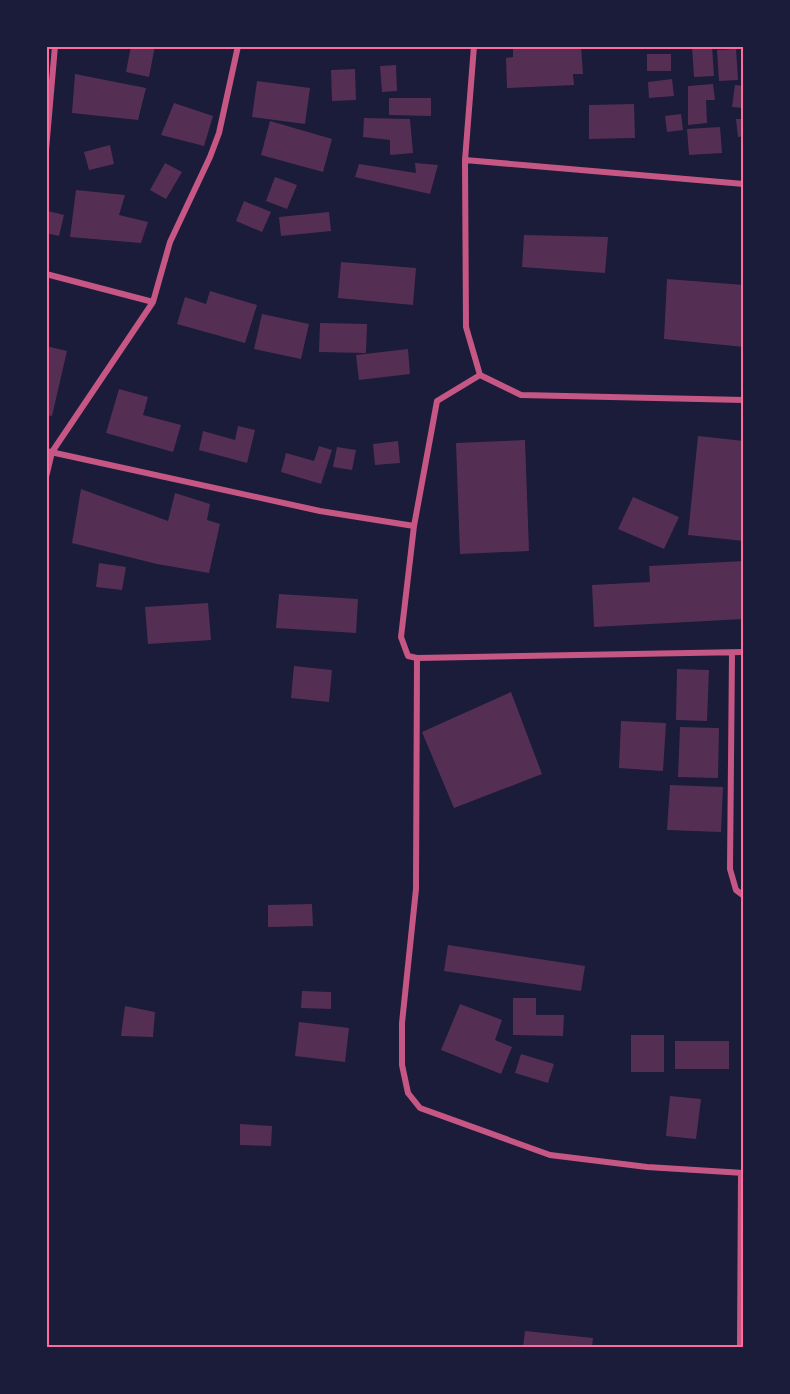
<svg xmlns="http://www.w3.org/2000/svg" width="790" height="1394" viewBox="0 0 790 1394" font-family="Raleway,sans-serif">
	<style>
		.building { fill: #542f53 }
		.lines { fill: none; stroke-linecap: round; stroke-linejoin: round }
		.minor { stroke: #c65784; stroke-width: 6 }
		.neatline { fill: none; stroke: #ff6b9d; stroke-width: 2 }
	</style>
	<rect width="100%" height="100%" fill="#1b1b3a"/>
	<path class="building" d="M 131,46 L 155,46 L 149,77 L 126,72 Z
		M 581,46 L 583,74 L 573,74 L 574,85 L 507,88 L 506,58 L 513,57 L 513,47 Z
		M 692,46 L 712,46 L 714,76 L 694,77 Z
		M 736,49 L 738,80 L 719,81 L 717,50 Z
		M 647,54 L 671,54 L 671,71 L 647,71 Z
		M 396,65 L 397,91 L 382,92 L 380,66 Z
		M 355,69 L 356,100 L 332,101 L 331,70 Z
		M 75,74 L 146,88 L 138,120 L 72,113 Z
		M 672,79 L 674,96 L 649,98 L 648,82 Z
		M 257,81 L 310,88 L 305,124 L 252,117 Z
		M 713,84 L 715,100 L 706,100 L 707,123 L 688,125 L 688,86 Z
		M 735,85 L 744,86 L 744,108 L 732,107 Z
		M 389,98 L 431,98 L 431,116 L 389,115 Z
		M 174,103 L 213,116 L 204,146 L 161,135 Z
		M 634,104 L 635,138 L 589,139 L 589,105 Z
		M 681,114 L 683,130 L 667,132 L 665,116 Z
		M 364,118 L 410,119 L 413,153 L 390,155 L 390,140 L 363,137 Z
		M 736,119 L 744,119 L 744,136 L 738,137 Z
		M 270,121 L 332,139 L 323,172 L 261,155 Z
		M 720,127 L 722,153 L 689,155 L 687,129 Z
		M 110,145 L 114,164 L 89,170 L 84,152 Z
		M 165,163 L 182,172 L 166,199 L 150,190 Z
		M 415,163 L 438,165 L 430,194 L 355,177 L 359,164 L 416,173 Z
		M 275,177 L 297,185 L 287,209 L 266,201 Z
		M 76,190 L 125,195 L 119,215 L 148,222 L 141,243 L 70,237 Z
		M 244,201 L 271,212 L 262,232 L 236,221 Z
		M 48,211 L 64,215 L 59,236 L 46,233 Z
		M 329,212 L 331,231 L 281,236 L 279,217 Z
		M 524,235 L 608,237 L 605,273 L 522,267 Z
		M 341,262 L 416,268 L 413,305 L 338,298 Z
		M 667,279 L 744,285 L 744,347 L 664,339 Z
		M 210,291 L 257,305 L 245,343 L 177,324 L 185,297 L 206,304 Z
		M 262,314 L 309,324 L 301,359 L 254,349 Z
		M 320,323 L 367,324 L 366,353 L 319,352 Z
		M 46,346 L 67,351 L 52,416 L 46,415 Z
		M 408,349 L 410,374 L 359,380 L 356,355 Z
		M 119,389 L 148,397 L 143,415 L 181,425 L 173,452 L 106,433 Z
		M 238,426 L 255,430 L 247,463 L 199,450 L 203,431 L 235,440 Z
		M 698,436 L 744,441 L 744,541 L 688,535 Z
		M 525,440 L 529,551 L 460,554 L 456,443 Z
		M 398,441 L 400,463 L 375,465 L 373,444 Z
		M 319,446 L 332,450 L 321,484 L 281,472 L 286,453 L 314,461 Z
		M 337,447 L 356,450 L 352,470 L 333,467 Z
		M 81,489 L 168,521 L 175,493 L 210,504 L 207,520 L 220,524 L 209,573 L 157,564 L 72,543 Z
		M 633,497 L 679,517 L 664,549 L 618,529 Z
		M 744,561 L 744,619 L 594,627 L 592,585 L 650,582 L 649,566 Z
		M 99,563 L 126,567 L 122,590 L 96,587 Z
		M 279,594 L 358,599 L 356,633 L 276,628 Z
		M 208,603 L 211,640 L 148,644 L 145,607 Z
		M 294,666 L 332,670 L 329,702 L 291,698 Z
		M 677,669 L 709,670 L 707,721 L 676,720 Z
		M 511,692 L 542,774 L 454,808 L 422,732 Z
		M 621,721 L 666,723 L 663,771 L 619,768 Z
		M 680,727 L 719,728 L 718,778 L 678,777 Z
		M 670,785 L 723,787 L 721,832 L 667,830 Z
		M 312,904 L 313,926 L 268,927 L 268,905 Z
		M 448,945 L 585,966 L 581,991 L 444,971 Z
		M 302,991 L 331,992 L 331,1009 L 301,1008 Z
		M 513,998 L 536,998 L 536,1015 L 564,1015 L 563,1036 L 513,1035 Z
		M 460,1004 L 502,1020 L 495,1040 L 512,1047 L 501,1074 L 441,1050 Z
		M 125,1006 L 155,1012 L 153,1037 L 121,1036 Z
		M 299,1022 L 349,1028 L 345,1062 L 295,1056 Z
		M 631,1035 L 664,1035 L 664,1072 L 631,1072 Z
		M 675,1041 L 729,1041 L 729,1069 L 675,1069 Z
		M 521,1054 L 554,1064 L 548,1083 L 515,1073 Z
		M 670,1096 L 701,1099 L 696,1139 L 666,1136 Z
		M 240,1124 L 272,1126 L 271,1146 L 240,1145 Z
		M 525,1331 L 593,1338 L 592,1347 L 523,1347 Z"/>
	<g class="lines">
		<path class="minor" d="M 474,46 L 465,160 L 466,327 L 480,375 L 521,395 L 744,400
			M 46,150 L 55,46
			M 465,160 L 744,184
			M 46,274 L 153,302
			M 480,375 L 437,401 L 414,526 L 401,637 L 408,656 L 417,658 L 744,652
			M 46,451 L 320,511 L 414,526
			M 46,477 L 52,452 L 153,302 L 170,242 L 210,157 L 219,133 L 238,46
			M 732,653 L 730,869 L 736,890 L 744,896
			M 417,658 L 416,889 L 402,1023 L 402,1065 L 408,1093 L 420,1108 L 550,1155 L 647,1167 L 744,1173
			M 740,1348 L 741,1173"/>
	</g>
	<rect width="790" height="1394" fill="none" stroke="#1b1b3a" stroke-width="96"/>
	<rect x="48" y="48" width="694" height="1298" class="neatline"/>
</svg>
